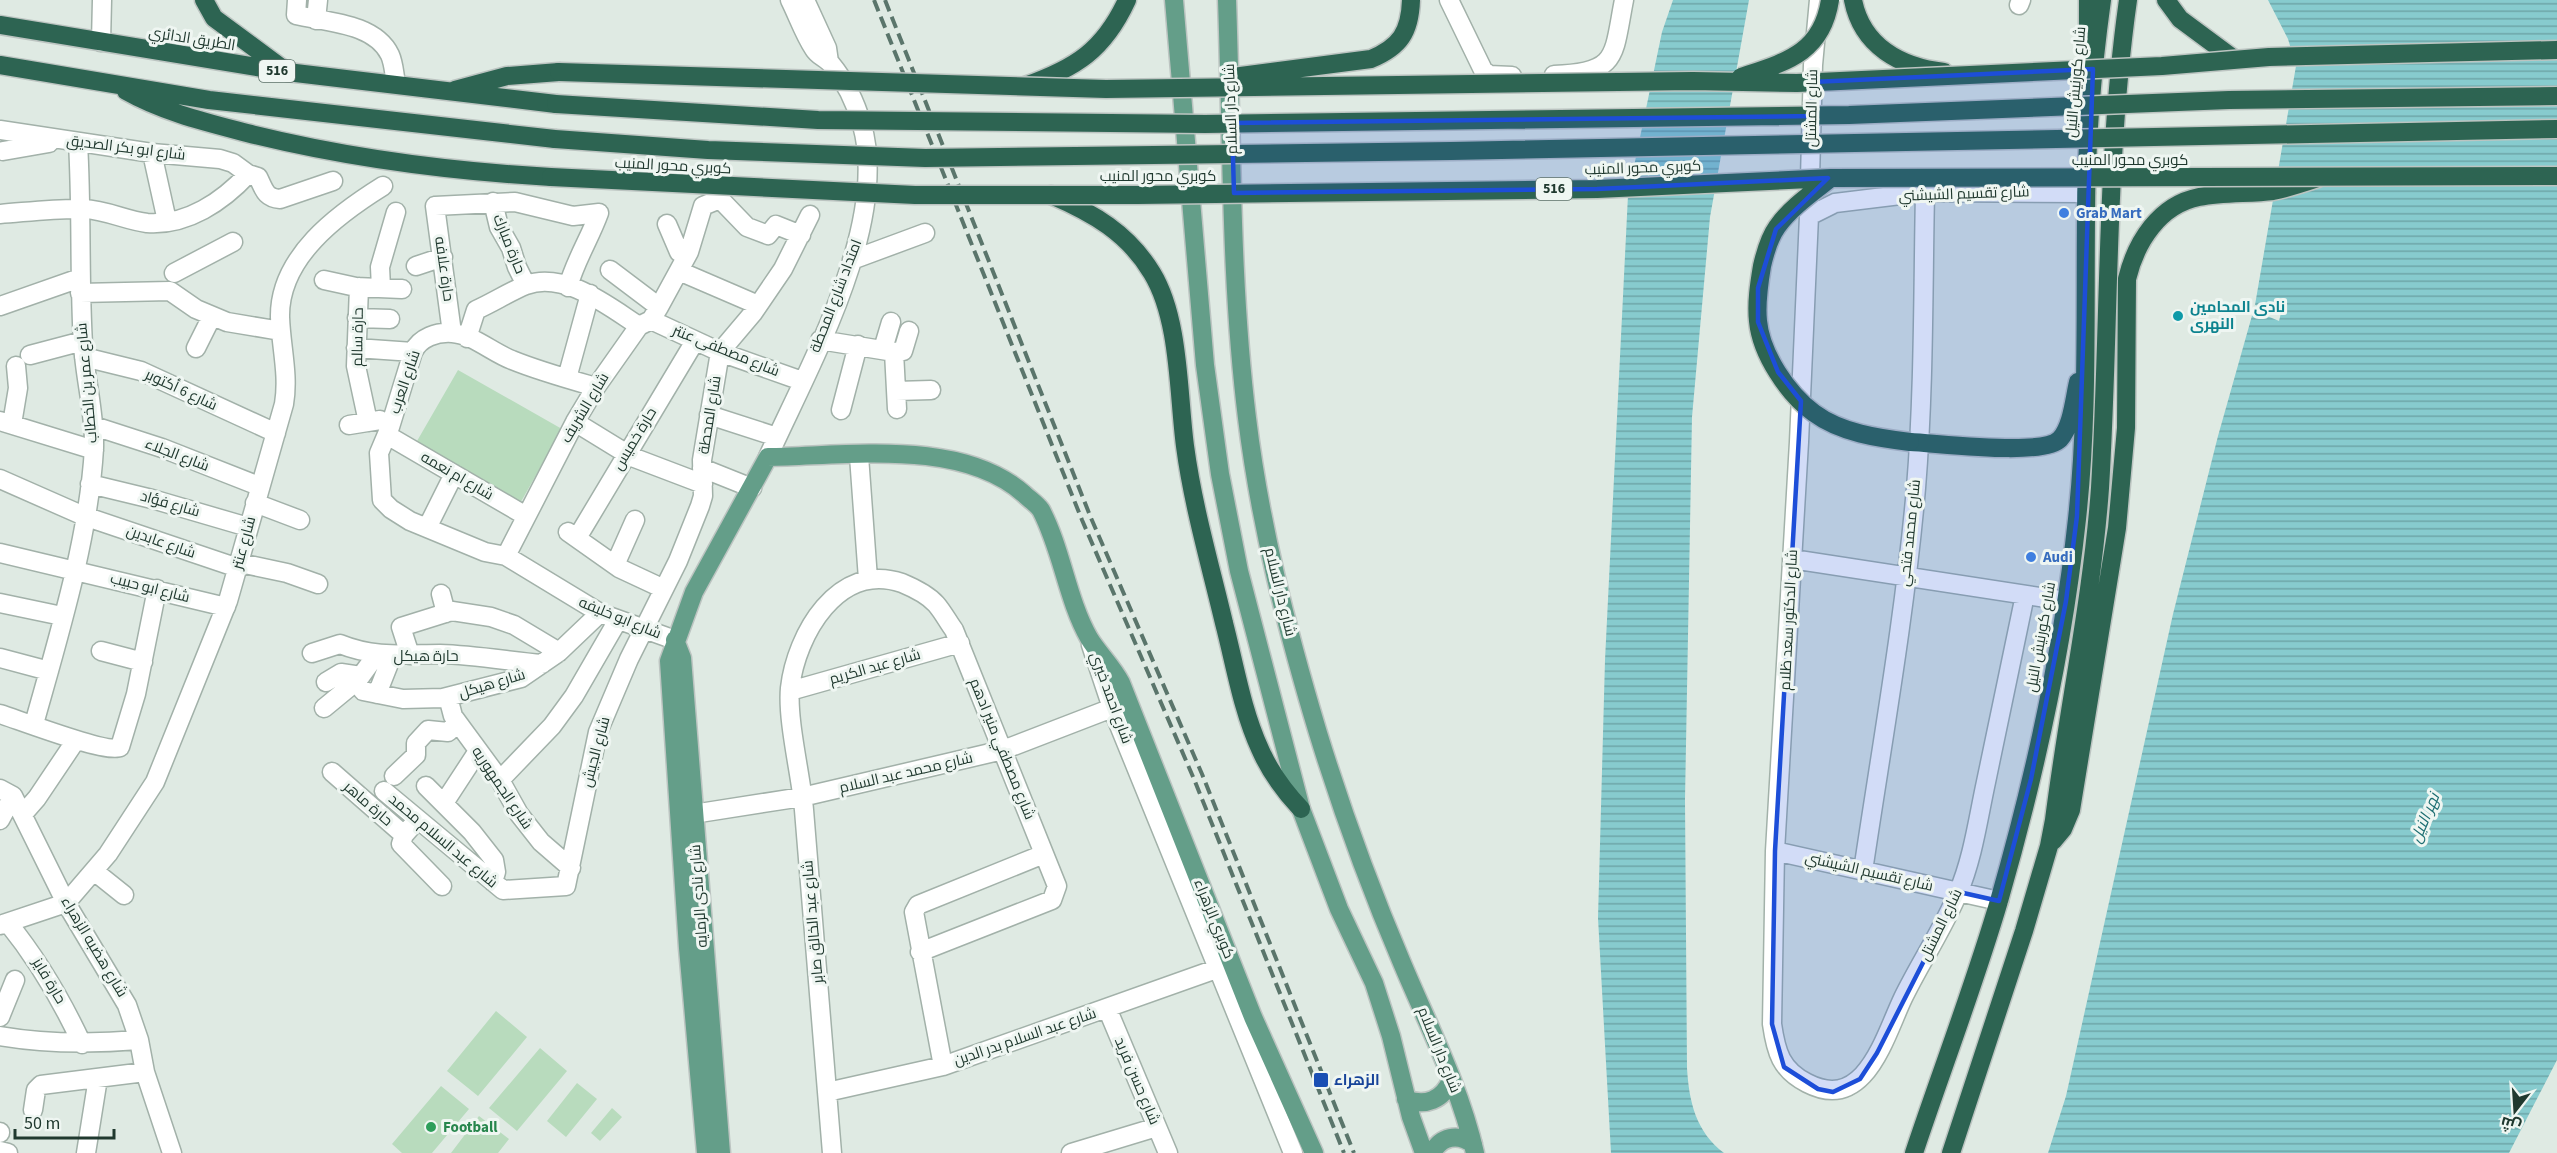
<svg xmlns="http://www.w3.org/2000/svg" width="2557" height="1153" viewBox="0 0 2557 1153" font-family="'Source Sans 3',Cairo,sans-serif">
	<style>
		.green { fill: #b8dbbd }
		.water { fill: url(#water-rules) }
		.pier { fill: #dfeae3 }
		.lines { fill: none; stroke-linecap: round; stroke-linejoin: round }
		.minor-casing { stroke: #a2b1a9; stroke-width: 21 }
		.major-casing { stroke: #bcc4c1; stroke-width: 21 }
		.highway-casing { stroke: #bcc4c1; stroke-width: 21 }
		.minor { stroke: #fff; stroke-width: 18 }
		.major { stroke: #649e89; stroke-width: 18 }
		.highway { stroke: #2d6452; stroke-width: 18 }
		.rail { stroke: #5a756b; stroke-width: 4; stroke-dasharray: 12 6; stroke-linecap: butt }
		.highway-bridge-casing { stroke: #bcc4c1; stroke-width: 21; stroke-linecap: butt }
		.highway-bridge { stroke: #2d6452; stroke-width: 18 }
		.marked { fill: #1d4ed8; fill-opacity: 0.2; stroke: #1d4ed8; stroke-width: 4.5; stroke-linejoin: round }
		.shop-dot { fill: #3f7fe0; stroke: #eff6f2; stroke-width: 2 }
		.culture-dot { fill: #0f9aa8; stroke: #eff6f2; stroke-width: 2 }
		.transit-dot { fill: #1a4fb4; stroke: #eff6f2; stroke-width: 2 }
		.leisure-dot { fill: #2e9e5b; stroke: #eff6f2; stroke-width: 2 }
		.labels { text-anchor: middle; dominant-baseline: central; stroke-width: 6; stroke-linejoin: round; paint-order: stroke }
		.shield { fill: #eff6f2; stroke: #5e726a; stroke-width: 1.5 }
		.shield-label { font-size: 14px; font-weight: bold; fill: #20392f }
		.street-label { font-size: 15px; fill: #20392f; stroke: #eff6f2 }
		.shop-label { font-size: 15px; font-weight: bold; fill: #366cbe; stroke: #eff6f2; text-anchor: start }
		.culture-label { font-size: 15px; font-weight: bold; fill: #0d838f; stroke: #eff6f2; text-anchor: start }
		.transit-label { font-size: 15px; font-weight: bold; fill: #164399; stroke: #eff6f2; text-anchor: start }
		.leisure-label { font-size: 15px; font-weight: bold; fill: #27864d; stroke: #eff6f2; text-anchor: start }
		.water-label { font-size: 16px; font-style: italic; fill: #1d6e72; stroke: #eff6f2 }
	</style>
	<defs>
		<pattern id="water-rules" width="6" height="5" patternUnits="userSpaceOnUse" patternTransform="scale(1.5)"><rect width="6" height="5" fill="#87cbce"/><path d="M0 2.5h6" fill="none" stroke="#6ea6a8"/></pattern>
	</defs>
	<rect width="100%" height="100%" fill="#dfeae3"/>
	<path class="green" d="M 458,370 L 562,429 L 518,507 L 413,448 Z
		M 496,1011 L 527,1037 L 478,1096 L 447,1071 Z
		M 540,1048 L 567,1071 L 517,1131 L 489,1108 Z
		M 577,1083 L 597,1099 L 566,1137 L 547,1121 Z
		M 441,1086 L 469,1109 L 432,1153 L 402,1153 L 392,1144 Z
		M 612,1108 L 622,1117 L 600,1141 L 591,1133 Z
		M 479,1116 L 509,1139 L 498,1153 L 451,1153 Z"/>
	<path class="water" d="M 1673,0 L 1749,0 L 1710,217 L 1692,417 L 1685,800 L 1687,1068 C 1689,1102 1696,1132 1724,1153 L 1611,1153 L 1598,918 L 1605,660 L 1628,195 L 1662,32 Z
		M 2268,0 L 2557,0 L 2557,1060 L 2509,1153 L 2048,1153 L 2066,1096 L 2173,614 L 2218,436 L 2255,305 L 2296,66 L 2288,39 Z"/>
	<path class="pier" d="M 2265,304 L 2282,309 L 2279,321 L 2253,310 L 2255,305 L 2264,307 Z"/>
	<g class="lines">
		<defs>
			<path id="minor" d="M 297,0 L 296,15 C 326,22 375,23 390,55 C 394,64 394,74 396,83
				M 805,0 L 827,48 L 829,62
				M 1449,0 L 1483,70 L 1489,75 L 1512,76
				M 1819,0 L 1813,65 L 1809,216 L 1799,442 L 1775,851 L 1772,1024 C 1776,1052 1781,1070 1807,1083 C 1865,1113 1884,1038 1903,998 C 1920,963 1943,929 1958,893 C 1973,858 1978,819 1986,782 C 1999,720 2012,657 2025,595
				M 2019,5 L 2021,0
				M 316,20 L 318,0
				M 101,42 L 102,0
				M 1554,75 C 1619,73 1613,56 1624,0
				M 0,130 L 152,153 L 220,159 L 233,163 L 248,174
				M 3,151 L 49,143
				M 152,153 L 167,221
				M 493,202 L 499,227 L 511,248 L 517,267 L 526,285
				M 0,214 C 27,212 56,208 84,209 C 106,210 125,220 147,223 C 187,226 223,201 248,174 L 258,177 C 264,189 265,198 280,199 L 333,181
				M 1809,216 L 1835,203 L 1925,192 L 2086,193
				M 667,224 L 679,252 L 686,257
				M 852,260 L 925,233
				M 416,266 L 443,257
				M 610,270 L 659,307
				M 679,271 L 758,305
				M 174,273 L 233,242
				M 324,280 L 356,287 L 402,289
				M 359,287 L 356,366 L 368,422
				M 568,287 C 575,261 590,238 599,213
				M 381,288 L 380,267 L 396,212
				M 80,293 L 170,291 L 196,309 L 227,322 L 281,331
				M 0,306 L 80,278
				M 357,318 L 390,319
				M 651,320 L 720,352 L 802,381
				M 452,333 L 435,206 L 515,202 L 573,216 L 599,213
				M 467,338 L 476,310 C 492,303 509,292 526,285 C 565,271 608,306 639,326
				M 820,340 L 894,352 L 897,409
				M 196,348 L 212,316
				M 356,348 L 413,352
				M 883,349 L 891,322
				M 894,352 L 903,351 L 909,331
				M 30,355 L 83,341
				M 84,357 L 141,371 L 276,433
				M 567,378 L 590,294
				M 596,387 C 568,379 539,371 512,360 C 493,353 472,334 452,333 C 437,332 420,337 413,352 L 390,427 L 379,453 L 382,500 L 391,509 L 410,521 L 485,552 L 506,556 L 600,613 L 675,640
				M 896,391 L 931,390
				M 841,410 L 858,345
				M 709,415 L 777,437
				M 0,421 L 94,450
				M 575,422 L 632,457 L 703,484
				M 12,424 L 18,388 L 16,366
				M 349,425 L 380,420
				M 94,426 L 162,448 L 259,486
				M 387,435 L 526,516
				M 859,456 L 868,579
				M 768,457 C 808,368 890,224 862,125 C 856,104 845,81 831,64 C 826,58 818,56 814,49 C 804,34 798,16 790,0
				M 702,468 L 752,488
				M 0,479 L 84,516 L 238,568
				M 90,484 L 152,499 L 248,527
				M 255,503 L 300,520
				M 427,528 L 454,474
				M 568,532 L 619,568 L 664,589
				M 577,538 L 695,341
				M 0,553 L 226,607
				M 506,556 L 575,422 L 596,387 L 639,326 L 651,320 L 659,307 L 689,252 L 703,206 L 720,199 L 747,227 L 768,235 L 776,225 L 801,235
				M 1792,559 L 2066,601
				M 240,563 L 287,573 L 318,584
				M 615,565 L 635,520
				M 441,594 L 446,613
				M 0,603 L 62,616
				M 1091,645 L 1112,708 L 1293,1153
				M 101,651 L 143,662
				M 312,653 L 340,644 C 374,658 405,654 440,654 C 474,655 509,661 542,664
				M 410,655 L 401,627 L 452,611 L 491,617 L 514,625 L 559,652
				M 0,658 L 49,671
				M 326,682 L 341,673 L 361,676
				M 363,691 L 403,699 L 443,698 L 521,678 L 559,652 L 600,613
				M 790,691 L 960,643
				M 377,694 L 392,656
				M 448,697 L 453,716 L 500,780 L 519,814 L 541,842 L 571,868
				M 324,708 L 358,680 L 377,654
				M 0,714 C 19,720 107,754 120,747 L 136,694 L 157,589
				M 34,724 C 58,638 89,538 94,448 C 95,413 85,379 83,344 C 79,277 82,210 78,143
				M 332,772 L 404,835
				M 394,776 L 416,755 L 416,743 L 428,730 L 448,732 L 458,723
				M 500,780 L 552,726 L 574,696 L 618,620
				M 426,786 L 472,832 L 494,860 L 496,872 L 493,882
				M 0,789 L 13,796 L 66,903 L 127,1005 L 139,1040 L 145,1072 L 172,1153
				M 384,791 L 503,890 L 566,886 L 598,732 L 629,659 L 678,561 L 700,506 L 703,496 L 702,460 L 720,352 L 753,313 L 783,269 L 810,215
				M 444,803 L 478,751
				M 23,814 L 37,798 L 76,740
				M 693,814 L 802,797 L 1003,750 L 1112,708
				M 0,820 L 13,796
				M 411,827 L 404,835 L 401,844 L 442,886
				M 1775,851 L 1999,901
				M 94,871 L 124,895
				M 1863,871 C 1882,743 1905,616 1916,488 C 1924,391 1923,290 1925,192
				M 8,923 C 38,960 62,1001 82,1044
				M 0,925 L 66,903 L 108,854 L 155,782 L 228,601 L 284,404 C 289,375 281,347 280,317 C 279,257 338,214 383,186
				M 1107,1008 L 1168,1153
				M 0,1017 L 15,980
				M 0,1036 C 47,1044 91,1044 139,1040
				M 943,1066 L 914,912 L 918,905 L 1044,854
				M 827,1092 L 943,1066 L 1219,968
				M 33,1110 L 36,1090 L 41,1085 L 145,1072
				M 0,1133 L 0,1132
				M 0,1151 L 8,1153
				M 86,1153 L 98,1078
				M 832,1153 C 823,1039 813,924 804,810 C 801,775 787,721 790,688 C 796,635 838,561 902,583 C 914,588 927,594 936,604 C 943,612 948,622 954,630 L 1057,886 L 1052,900 L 920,952
				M 1071,1153 L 1157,1127"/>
			<path id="major" d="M 1174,0 L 1205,365 L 1220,474 L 1239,571 L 1301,809 L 1339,909 L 1374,983 L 1391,1036 L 1411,1117 L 1424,1153
				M 1227,0 C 1232,138 1230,281 1247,418 C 1260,525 1287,630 1318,733 C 1342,811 1370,888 1402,963 C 1428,1025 1460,1087 1475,1153
				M 675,640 L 682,658 L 721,1153
				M 1406,1099 C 1425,1107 1443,1100 1451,1080
				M 706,1153 L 688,948 L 669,661 L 694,592 L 768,457 C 848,456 961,438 1024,494 C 1029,499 1037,504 1041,510 C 1062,550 1067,599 1089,638 C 1098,653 1112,666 1121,683 L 1253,1017 L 1314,1153
				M 1432,1153 C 1441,1136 1458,1133 1473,1144"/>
			<path id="highway" d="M 204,0 L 214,18 L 283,69
				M 1853,0 C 1862,46 1900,67 1944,72
				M 2088,0 L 2088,49
				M 2166,0 L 2180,19 L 2234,59
				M 0,25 L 287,72 L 556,104
				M 0,65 L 209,100 L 555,139
				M 1025,86 C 1076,68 1104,50 1127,0
				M 455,90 L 507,76 L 559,72
				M 126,91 C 163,112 205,122 247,133 C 347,158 448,171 551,177
				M 1051,195 C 1093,213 1128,233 1152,273 C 1180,319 1178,393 1185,446 C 1193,506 1210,564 1224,623 C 1235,665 1242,710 1260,749 C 1270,772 1284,791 1301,809
				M 1910,442 C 1938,443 2043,457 2060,439 C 2072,426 2074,399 2078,382
				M 2053,841 L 2063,829 L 2071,810 L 2117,528 L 2126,428 L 2127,279 C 2136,242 2159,205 2199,197 C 2223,192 2249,194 2273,191 C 2288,188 2303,183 2318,178
				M 1914,1153 C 1942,1069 1974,986 1999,901 C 2035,776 2063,649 2077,519 C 2088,419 2085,318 2086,218 C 2086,145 2092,72 2102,0
				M 1951,1153 L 2024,931 L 2049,846 L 2054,820 C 2068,709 2092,599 2100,488 C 2110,325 2105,162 2128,0"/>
		</defs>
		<use href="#minor" class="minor-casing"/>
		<use href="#major" class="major-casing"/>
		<use href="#highway" class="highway-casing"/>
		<use href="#minor" class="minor"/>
		<use href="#major" class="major"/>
		<use href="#highway" class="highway"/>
		<path class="rail" d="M 874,0 L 1082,520 L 1194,779 L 1344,1153
			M 885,0 L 1091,518 L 1202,774 L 1354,1153"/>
		<defs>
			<path id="highway-bridge" d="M 559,72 L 1106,89 L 1693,81 L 1797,83 L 2162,66 L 2269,57 L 2557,50
				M 1233,77 L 1371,59 C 1400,47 1410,32 1411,0
				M 1741,77 C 1786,62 1822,53 1830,0
				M 556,104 L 818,120 L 1205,124 L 1849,115 L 2229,100 L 2557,96
				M 555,139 L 708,150 L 925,158 L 1451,151 L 2557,129
				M 551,177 L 915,195 L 1138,195 L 1597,189 L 1831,178 L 2557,176
				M 1831,178 C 1812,193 1790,208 1777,227 C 1769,238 1765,253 1762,266 C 1759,284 1756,303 1758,321 C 1761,354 1788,394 1814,413 C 1841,433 1878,438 1910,442"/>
		</defs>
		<use href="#highway-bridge" class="highway-bridge-casing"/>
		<use href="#highway-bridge" class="highway-bridge"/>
	</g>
	<path class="marked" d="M 2093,69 L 2077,516 L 2066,601 L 2031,779 L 1999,901 L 1959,892 L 1877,1053 L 1860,1079 L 1833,1092 L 1818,1089 L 1784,1067 L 1772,1024 L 1775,851 L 1801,401 L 1778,372 L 1758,322 L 1758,288 L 1776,229 L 1828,178 L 1597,189 L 1234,193 L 1232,123 L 1812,116 L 1812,82 Z"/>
	<g class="shop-dot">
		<circle cx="2064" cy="213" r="6"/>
		<circle cx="2031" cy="557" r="6"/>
	</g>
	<circle class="culture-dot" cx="2178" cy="316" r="6"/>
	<rect class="transit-dot" x="1313" y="1072" width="16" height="16" rx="3"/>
	<circle class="leisure-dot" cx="431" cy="1127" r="6"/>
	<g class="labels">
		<g class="shield">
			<rect x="259" y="60" width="36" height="22" rx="4.5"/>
			<rect x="1536" y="178" width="36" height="22" rx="4.5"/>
		</g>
		<g class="shield-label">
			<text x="277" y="71">516</text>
			<text x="1554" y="189">516</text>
		</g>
		<g class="street-label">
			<text transform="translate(192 39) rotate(9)">الطريق الدائري</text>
			<text transform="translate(2076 82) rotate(-85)">شارع كورنيش النيل</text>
			<text transform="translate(1812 108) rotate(-89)">شارع المشتل</text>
			<text transform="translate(1231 109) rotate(-92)">شارع دار السلام</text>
			<text transform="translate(126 148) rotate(7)">شارع ابو بكر الصديق</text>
			<text x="2130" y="160">كوبري محور المنيب</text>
			<text transform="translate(673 166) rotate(3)">كوبري محور المنيب</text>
			<text transform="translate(1643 168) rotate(-2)">كوبري محور المنيب</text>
			<text x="1158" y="176">كوبري محور المنيب</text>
			<text transform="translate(1964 194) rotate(-2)">شارع تقسيم الشيشني</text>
			<text transform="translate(509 244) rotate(68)">حارة مبارك</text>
			<text transform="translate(444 269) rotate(82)">حارة علافه</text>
			<text transform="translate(836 296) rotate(-69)">امتداد شارع المحطة</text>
			<text transform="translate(358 337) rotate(-89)">حارة سالم</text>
			<text transform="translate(726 351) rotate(22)">شارع مصطفى عنتر</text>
			<text transform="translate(405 382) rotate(-71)">شارع العرب</text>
			<text transform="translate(87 383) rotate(-95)">شارع عمر بن الخطاب</text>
			<text transform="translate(181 390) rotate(25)">شارع 6 أكتوبر</text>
			<text transform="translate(585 408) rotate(-59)">شارع الشريف</text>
			<text transform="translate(710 415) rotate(-81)">شارع المحطة</text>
			<text transform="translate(635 439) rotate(-59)">حارة خميس</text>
			<text transform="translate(177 455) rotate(21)">شارع الجلاء</text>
			<text transform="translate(457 476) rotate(30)">شارع ام نعمه</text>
			<text transform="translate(170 504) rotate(16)">شارع فؤاد</text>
			<text transform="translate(1910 533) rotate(-84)">شارع محمد فتحي</text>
			<text transform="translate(161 542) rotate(19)">شارع عابدين</text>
			<text transform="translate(244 543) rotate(-75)">شارع عنتر</text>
			<text transform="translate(150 588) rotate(14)">شارع ابو حبيب</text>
			<text transform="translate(1280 592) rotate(76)">شارع دار السلام</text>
			<text transform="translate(620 618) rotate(22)">شارع ابو خليفه</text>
			<text transform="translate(1789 620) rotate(-87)">شارع الدكتور سعد ظلام</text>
			<text transform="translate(2041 637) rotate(-80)">شارع كورنيش النيل</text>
			<text x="426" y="656">حارة هيكل</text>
			<text transform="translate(875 667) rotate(-16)">شارع عبد الكريم</text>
			<text transform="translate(492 684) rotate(-17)">شارع هيكل</text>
			<text transform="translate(1111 698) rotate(70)">شارع احمد خيري</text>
			<text transform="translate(1002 749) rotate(68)">شارع مصطفي منير ادهم</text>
			<text transform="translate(596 752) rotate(-75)">شارع الجيش</text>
			<text transform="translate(906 773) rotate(-13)">شارع محمد عبد السلام</text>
			<text transform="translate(502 788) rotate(56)">شارع الجمهوريه</text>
			<text transform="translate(368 804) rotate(41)">حارة ماهر</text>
			<text transform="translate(443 841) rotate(40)">شارع عبد السلام محمد</text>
			<text transform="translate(1869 872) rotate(13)">شارع تقسيم الشيشني</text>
			<text transform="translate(699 896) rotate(-94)">شارع نادى الرمايه</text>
			<text transform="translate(1214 919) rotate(68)">كوبري الزهراء</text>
			<text transform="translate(813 922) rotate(-95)">شارع عبد الخالق صابر</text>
			<text transform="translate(1941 925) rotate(-64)">شارع المشتل</text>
			<text transform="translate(94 947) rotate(59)">شارع هضبه الزهراء</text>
			<text transform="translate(49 981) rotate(59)">حارة فايز</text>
			<text transform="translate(1025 1037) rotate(-19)">شارع عبد السلام بدر الدين</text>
			<text transform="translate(1439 1050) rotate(68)">شارع دار السلام</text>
			<text transform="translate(1137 1081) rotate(67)">شارع حسن فريد</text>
		</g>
		<g class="shop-label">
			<text x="2076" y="213">Grab Mart</text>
			<text x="2043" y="557">Audi</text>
		</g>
		<g class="culture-label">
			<text x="2190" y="307">نادى المحامين<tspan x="2190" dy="17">النهرى</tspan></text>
		</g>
		<g class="transit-label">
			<text x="1334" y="1080">الزهراء</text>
		</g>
		<g class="leisure-label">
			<text x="443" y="1127">Football</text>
		</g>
		<g class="water-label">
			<text transform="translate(2425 818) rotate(-67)">نهر النيل</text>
		</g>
	</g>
	<g transform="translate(2515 1111) rotate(197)" stroke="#eff6f2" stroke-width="4.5" paint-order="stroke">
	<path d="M0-4.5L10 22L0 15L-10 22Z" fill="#20392f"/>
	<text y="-9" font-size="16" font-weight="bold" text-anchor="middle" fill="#20392f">ش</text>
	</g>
	<path d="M15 1129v9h99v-9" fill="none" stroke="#20392f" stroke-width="3"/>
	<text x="24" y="1129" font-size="18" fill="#20392f" stroke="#eff6f2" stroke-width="4.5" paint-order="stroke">50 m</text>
</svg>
